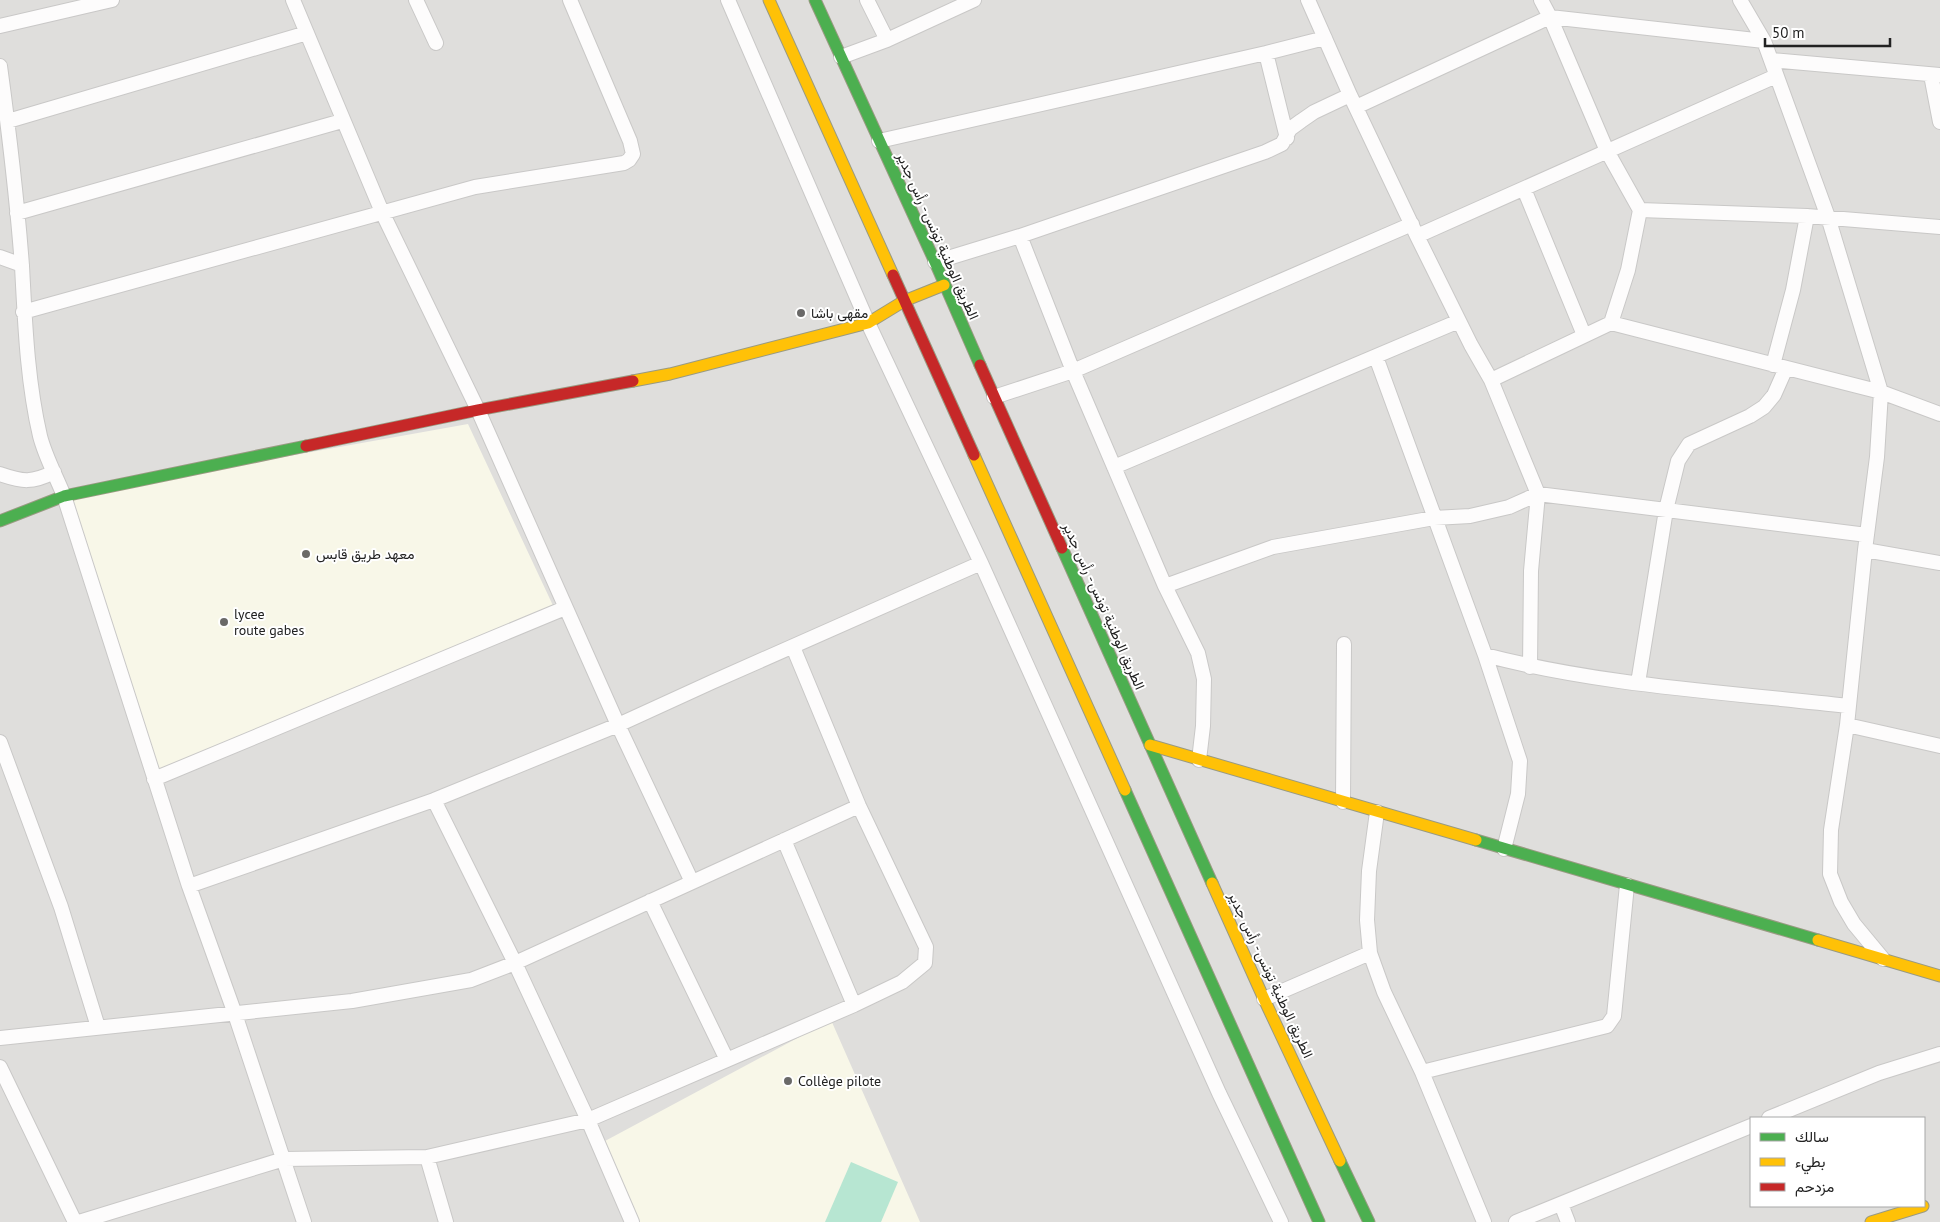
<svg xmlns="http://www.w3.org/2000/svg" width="1940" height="1222" viewBox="0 0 1940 1222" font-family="'PT Sans',Vazirmatn,sans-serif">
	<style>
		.residential { fill: #dfdedc; fill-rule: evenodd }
		.education { fill: #f8f7e8 }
		.pitch { fill: #b7e6d2 }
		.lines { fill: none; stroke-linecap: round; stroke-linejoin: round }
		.street-casing { stroke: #c9c8c7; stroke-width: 16 }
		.fast-casing { stroke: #999a82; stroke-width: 13 }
		.slow-casing { stroke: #999a82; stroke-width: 13 }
		.jam-casing { stroke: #999a82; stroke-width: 13 }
		.street { stroke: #fdfcfc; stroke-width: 14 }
		.fast { stroke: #4caf50; stroke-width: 11 }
		.slow { stroke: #ffc107; stroke-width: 11 }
		.jam { stroke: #c62828; stroke-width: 11 }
		.poi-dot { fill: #6a6968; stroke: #fff; stroke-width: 2 }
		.labels { text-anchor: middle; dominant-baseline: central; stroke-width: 4; stroke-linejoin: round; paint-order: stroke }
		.street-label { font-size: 14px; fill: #222; stroke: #fff }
		.poi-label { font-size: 14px; fill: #222; stroke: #fff; text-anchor: start }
	</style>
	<rect width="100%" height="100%" fill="#f0eeeb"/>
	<path class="residential" d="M 0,0 L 1940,0 L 1940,1222 L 0,1222 ZM 1751,1118 L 1924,1118 L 1924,1206 L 1751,1206 Z"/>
	<path class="education" d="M 468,424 L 556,612 L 326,699 L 154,779 L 64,496 Z
		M 831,1020 L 920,1222 L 639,1222 L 605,1141 Z"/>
	<path class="pitch" d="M 851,1162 L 898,1182 L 881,1222 L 825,1222 Z"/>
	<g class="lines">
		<defs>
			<path id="street" d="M 293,0 L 382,212 L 478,410 L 618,725 L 692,882
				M 416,0 L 436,43
				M 728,0 L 868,323 L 981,563 L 1219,1093 L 1281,1222
				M 867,0 L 887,40
				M 1308,0 L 1350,95 L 1417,236 L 1471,345 L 1491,380 L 1538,494 L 1531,571 L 1530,667
				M 1541,0 L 1550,17 L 1607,151 L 1640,210
				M 1740,0 L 1764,41 L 1828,217 L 1881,392 L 1877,457 L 1865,550 L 1847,725 L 1831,830 L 1830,874 L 1841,902 L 1854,924 L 1883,959
				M 0,26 L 112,0
				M 1266,53 L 1287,138
				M 841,57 L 887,40 L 974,0
				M 1771,60 L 1940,75
				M 0,66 C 9,132 17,199 22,266 C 25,322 27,380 40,436 C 45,456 56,476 64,496 L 189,886 L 235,1014 L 304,1222
				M 1931,75 L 1940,122
				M 1356,107 L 1550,17 L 1764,41
				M 8,121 L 307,33
				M 879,141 L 1266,53 L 1325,38
				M 1524,189 L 1584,335
				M 17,213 L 342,121
				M 1020,236 L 1073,371 L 1165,586 L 1198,653 L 1204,679 L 1203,726 L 1199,760
				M 1417,236 L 1776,76
				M 0,257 L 22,265
				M 935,262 L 1020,236 L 1265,152 L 1282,144 L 1290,129 L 1301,121 L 1314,112 L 1350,95
				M 23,312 L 475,187 L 624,163 L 629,160 L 633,154 L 630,141 L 570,0
				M 1611,323 L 1881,392 L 1940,414
				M 1376,357 L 1485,655 L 1520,761 L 1518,794 L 1504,849
				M 1773,365 L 1793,290 L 1807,216
				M 1491,380 L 1611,323 L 1628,270 L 1640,210 L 1807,216 L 1940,227
				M 994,397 L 1073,371 L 1412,224
				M 1114,467 L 1459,321
				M 0,474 C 23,482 32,483 54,472
				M 1865,550 L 1940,563
				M 1165,586 L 1273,547 L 1434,518 L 1470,516 L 1509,507 L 1538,494 L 1867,535
				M 1485,655 C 1603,686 1727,692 1848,706
				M 1638,683 L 1666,510 L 1678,461 L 1689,444 L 1750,416 L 1764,407 L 1774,395 L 1786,368
				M 1847,725 L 1940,746
				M 0,742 L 61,907 L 98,1027
				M 154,779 L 565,608
				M 434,800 L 515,963 L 588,1120 L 632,1222
				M 1343,802 L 1344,644
				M 1377,812 L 1369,871 L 1367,920 L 1370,953 L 1384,992 L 1422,1072 L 1607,1026 L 1614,1016 L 1627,885
				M 784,840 L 854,1005
				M 189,886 L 434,800 L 618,725 L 712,682 L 981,563
				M 650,901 L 727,1060
				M 1264,999 L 1370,953
				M 0,1038 L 352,1001 L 471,980 L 515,963 L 859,806
				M 0,1067 L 75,1222
				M 1422,1072 L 1484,1222
				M 1769,1118 L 1879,1073 L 1940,1054
				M 427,1157 L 446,1222
				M 1561,1204 L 1568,1222
				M 79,1222 L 284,1159 L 427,1157 L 588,1120 L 854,1005 L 902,982 L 925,963 L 926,947 L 859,806 L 793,647
				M 1516,1222 L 1751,1126"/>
			<path id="fast" d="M 815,0 L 935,262 L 980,365
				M 0,521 L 64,496 L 306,446
				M 1062,548 L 1212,883
				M 1125,790 L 1319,1222
				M 1476,840 L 1818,940
				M 1340,1161 L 1369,1222"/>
			<path id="slow" d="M 769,0 L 893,275
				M 633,381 L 670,374 L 868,323 L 904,301 L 944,285
				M 974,455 L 1125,790
				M 1150,745 L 1476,840
				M 1212,883 L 1264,999 L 1340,1161
				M 1818,940 L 1940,976
				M 1871,1222 L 1923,1206"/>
			<path id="jam" d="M 893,275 L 974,455
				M 980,365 L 1062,548
				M 306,446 L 478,410 L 633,381"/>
		</defs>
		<use href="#street" class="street-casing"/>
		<use href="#fast" class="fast-casing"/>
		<use href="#slow" class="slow-casing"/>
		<use href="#jam" class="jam-casing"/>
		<use href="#street" class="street"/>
		<use href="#fast" class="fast"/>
		<use href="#slow" class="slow"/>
		<use href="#jam" class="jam"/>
	</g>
	<g class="poi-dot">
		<circle cx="801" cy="313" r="5"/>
		<circle cx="306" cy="554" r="5"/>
		<circle cx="224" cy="622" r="5"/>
		<circle cx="788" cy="1081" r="5"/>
	</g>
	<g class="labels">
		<g class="street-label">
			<text transform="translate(938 236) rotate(66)">الطريق الوطنية تونس - رأس جدير</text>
			<text transform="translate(1104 606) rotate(66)">الطريق الوطنية تونس - رأس جدير</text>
			<text transform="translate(1271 975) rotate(65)">الطريق الوطنية تونس - رأس جدير</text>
		</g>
		<g class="poi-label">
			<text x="811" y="313">مقهى باشا</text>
			<text x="316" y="554">معهد طريق قابس</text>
			<text x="234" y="614">lycee<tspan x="234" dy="16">route gabes</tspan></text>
			<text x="798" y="1081">Collège pilote</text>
		</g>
	</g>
	<rect x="1750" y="1117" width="175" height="90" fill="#ffffff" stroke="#a7a7a7"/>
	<rect x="1760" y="1133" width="25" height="8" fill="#4caf50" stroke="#a7a7a7"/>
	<text x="1795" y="1142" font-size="15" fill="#222222">سالك</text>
	<rect x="1760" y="1158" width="25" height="8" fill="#ffc107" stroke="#a7a7a7"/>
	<text x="1795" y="1167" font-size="15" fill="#222222">بطيء</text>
	<rect x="1760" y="1183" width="25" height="8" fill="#c62828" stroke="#a7a7a7"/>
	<text x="1795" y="1192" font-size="15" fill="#222222">مزدحم</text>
	<path d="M1765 38v8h125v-8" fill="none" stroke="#222222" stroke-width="2.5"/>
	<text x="1772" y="38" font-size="15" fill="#222222" stroke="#ffffff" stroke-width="4" paint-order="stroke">50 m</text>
</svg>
